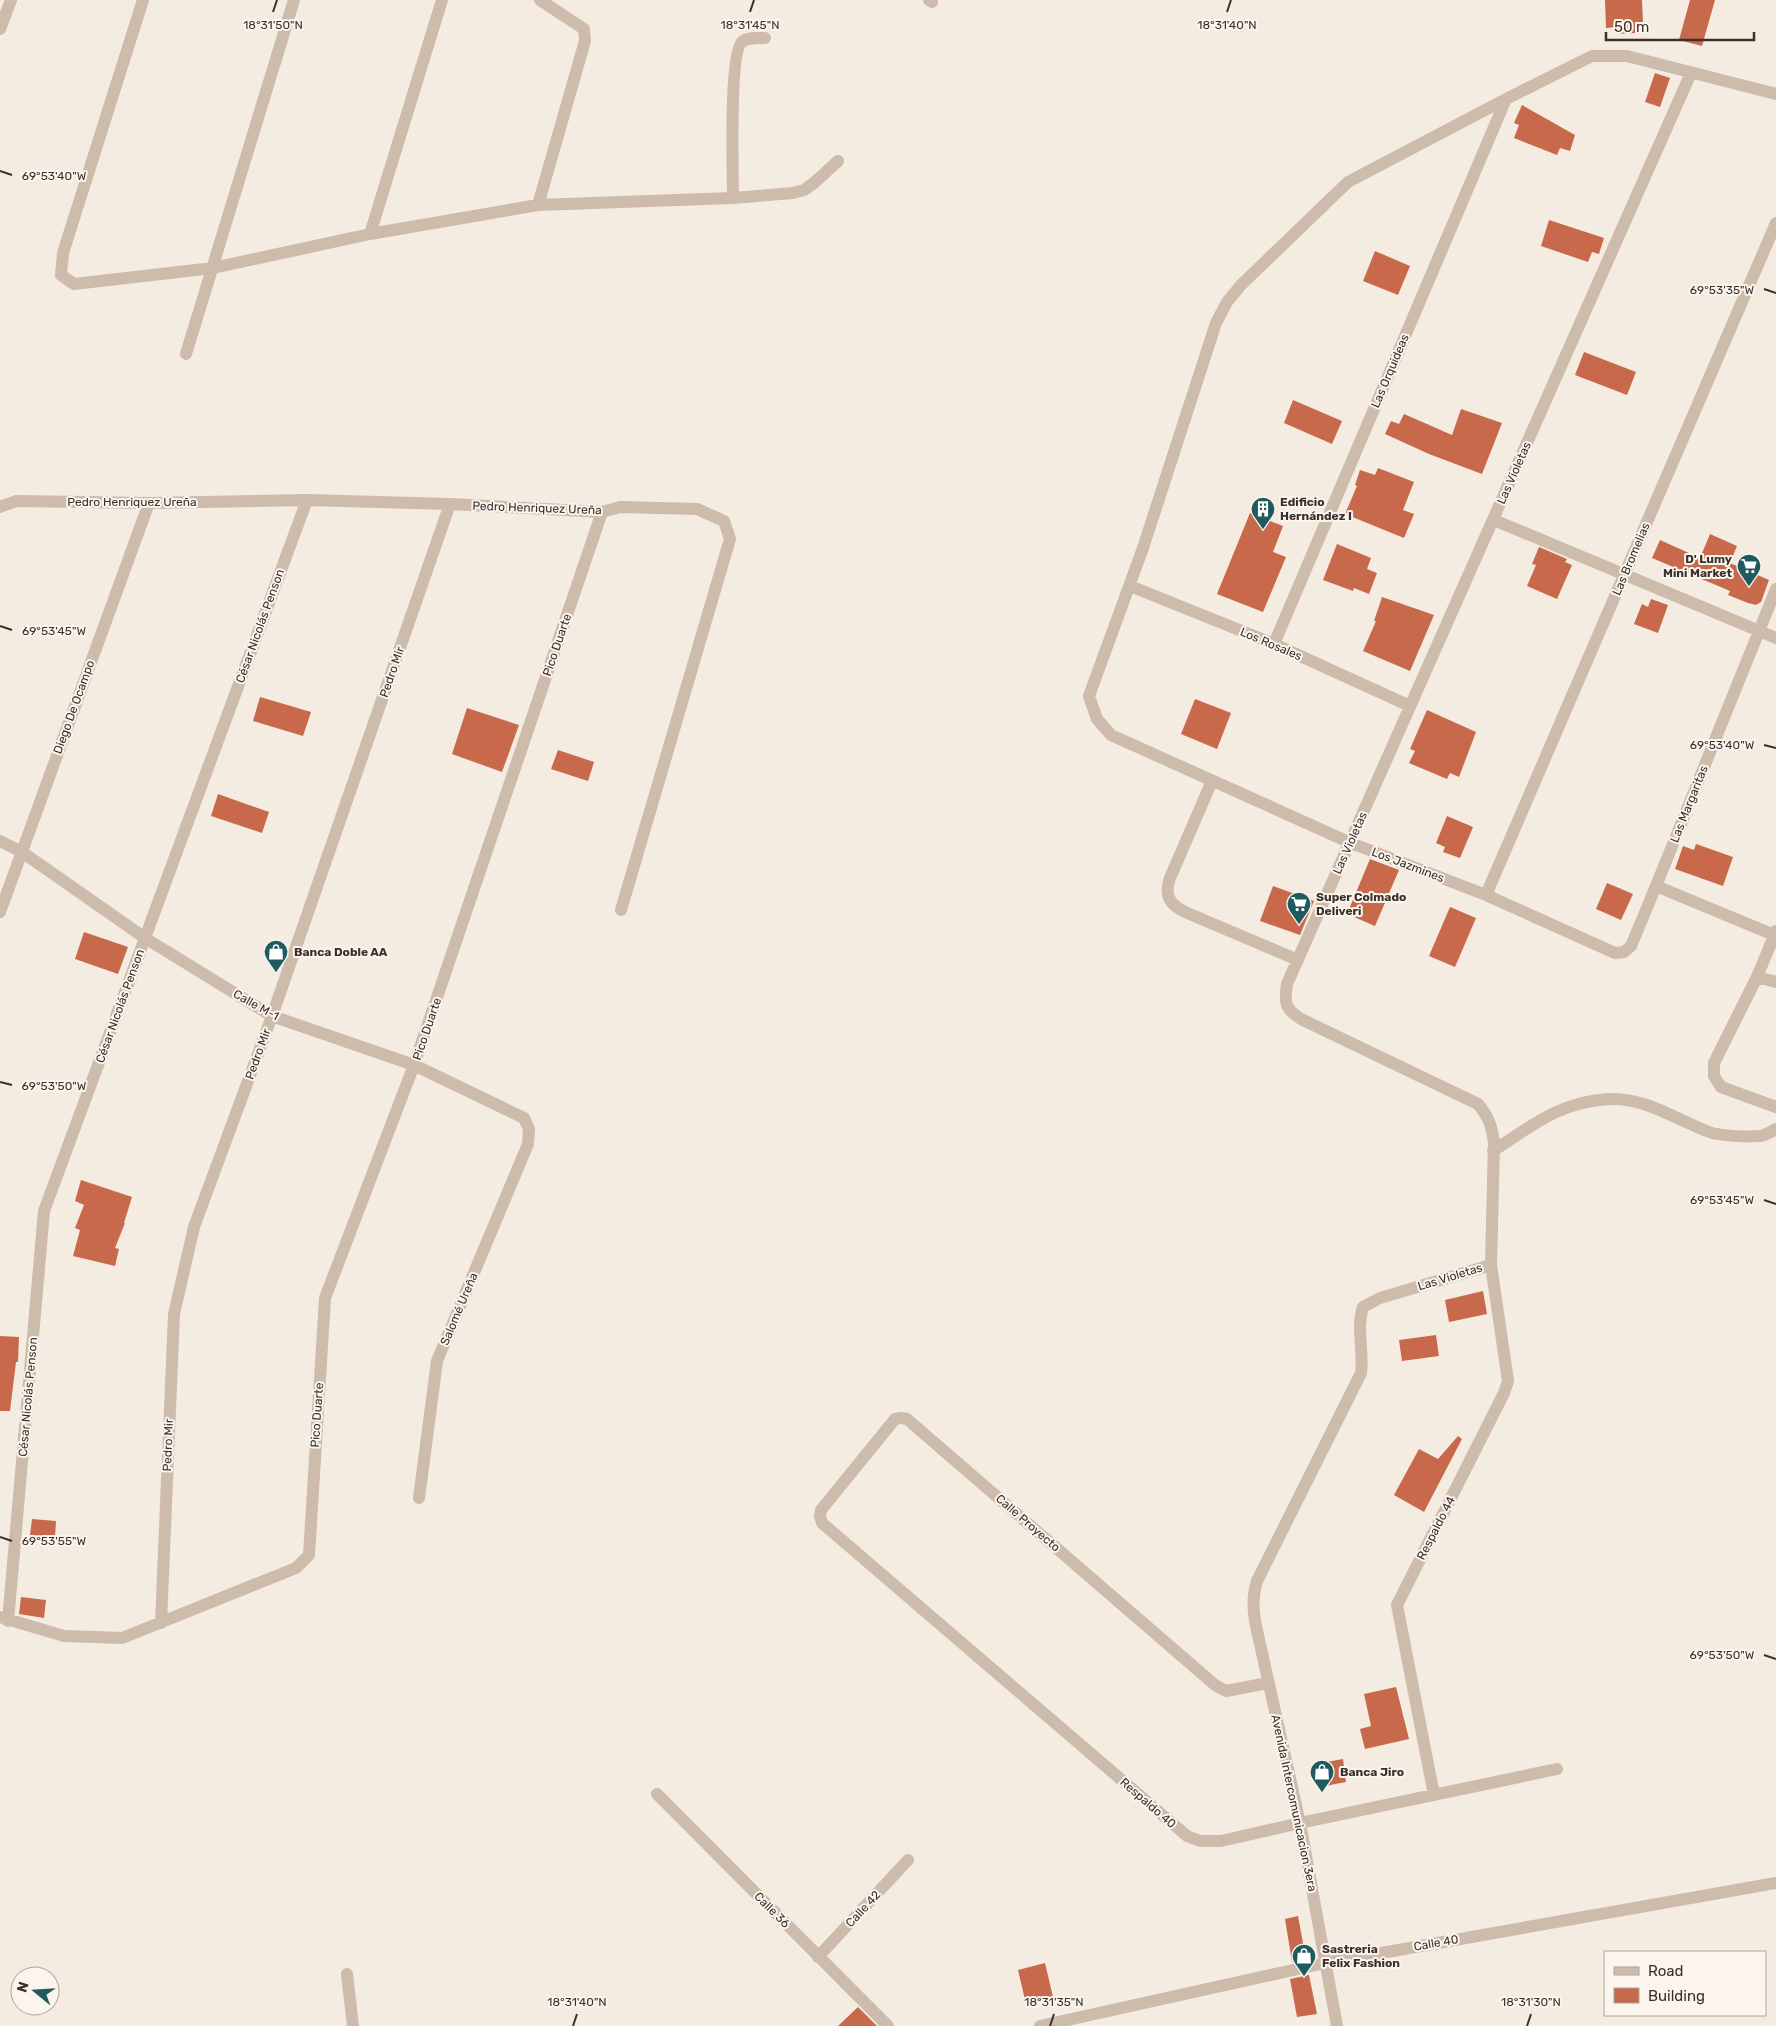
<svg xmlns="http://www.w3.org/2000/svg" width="1776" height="2026" viewBox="0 0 1776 2026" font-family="Rubik,sans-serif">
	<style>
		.building { fill: #c8694b }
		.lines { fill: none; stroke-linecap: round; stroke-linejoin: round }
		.minor { stroke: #cdbbac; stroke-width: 12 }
		.ticks { fill: none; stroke: #3b302b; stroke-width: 2 }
		.labels { text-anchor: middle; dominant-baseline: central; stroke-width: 4; stroke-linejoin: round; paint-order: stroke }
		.street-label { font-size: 12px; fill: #3b302b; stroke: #fbf5ee }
		.poi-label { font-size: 12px; font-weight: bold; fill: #3b302b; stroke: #fbf5ee; text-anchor: start }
		.ticks-label { font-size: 12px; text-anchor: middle; fill: #3b302b; stroke: #fbf5ee; stroke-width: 4; stroke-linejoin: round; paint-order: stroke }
	</style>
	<rect width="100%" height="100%" fill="#f4ebe1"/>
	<path class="building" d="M 1605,0 L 1642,0 L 1643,22 L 1635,22 L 1635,33 L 1616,34 L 1616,27 L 1606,28 Z
		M 1690,0 L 1715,0 L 1702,46 L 1679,40 Z
		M 1655,73 L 1670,78 L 1660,107 L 1645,102 Z
		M 1522,105 L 1575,135 L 1570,151 L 1560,148 L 1557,155 L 1514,138 L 1519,125 L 1514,123 Z
		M 1549,220 L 1604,238 L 1599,254 L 1592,252 L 1588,262 L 1541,246 Z
		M 1375,251 L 1410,266 L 1398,295 L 1363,281 Z
		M 1584,352 L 1636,372 L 1627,395 L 1575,375 Z
		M 1293,400 L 1342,421 L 1332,444 L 1284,423 Z
		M 1461,409 L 1502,423 L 1482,474 L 1429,454 L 1385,434 L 1391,421 L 1399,424 L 1404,414 L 1452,435 Z
		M 1378,468 L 1414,482 L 1403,510 L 1414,514 L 1404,538 L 1345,514 L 1357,486 L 1355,485 L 1360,470 L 1375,475 Z
		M 1250,513 L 1283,526 L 1273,552 L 1286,557 L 1263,612 L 1217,594 Z
		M 1710,534 L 1737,546 L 1730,563 L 1769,580 L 1761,602 L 1756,605 L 1748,603 L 1728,595 L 1730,591 L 1652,558 L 1660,540 L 1700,558 Z
		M 1337,544 L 1371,558 L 1367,569 L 1377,573 L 1369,594 L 1354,588 L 1353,591 L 1323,580 Z
		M 1539,547 L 1567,559 L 1565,562 L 1572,565 L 1557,599 L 1527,586 L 1536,565 L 1532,564 Z
		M 1382,597 L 1434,615 L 1410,671 L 1363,651 L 1376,621 L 1374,621 Z
		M 1651,599 L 1668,605 L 1658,633 L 1634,624 L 1642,604 L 1648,607 Z
		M 260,697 L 311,712 L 303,736 L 253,721 Z
		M 1195,699 L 1231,713 L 1217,749 L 1181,734 Z
		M 467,708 L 519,725 L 502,772 L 452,754 Z
		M 1427,710 L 1476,732 L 1459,777 L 1450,773 L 1447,779 L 1409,763 L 1415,751 L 1410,749 Z
		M 558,750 L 594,762 L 588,781 L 551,769 Z
		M 218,794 L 269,812 L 262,833 L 211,816 Z
		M 1447,816 L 1473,827 L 1460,858 L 1443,852 L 1445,847 L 1436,843 Z
		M 1696,844 L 1733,857 L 1723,886 L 1675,869 L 1683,846 L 1694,850 Z
		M 1370,859 L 1399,870 L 1375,926 L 1347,914 Z
		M 1607,883 L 1633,894 L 1621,920 L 1596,909 Z
		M 1273,886 L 1314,901 L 1300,935 L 1260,921 Z
		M 1450,907 L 1476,918 L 1455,967 L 1429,956 Z
		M 84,932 L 128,947 L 118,974 L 75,959 Z
		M 81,1180 L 132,1197 L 124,1223 L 125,1223 L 115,1248 L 119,1249 L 115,1266 L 73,1256 L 80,1230 L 75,1228 L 84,1205 L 75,1201 Z
		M 1483,1291 L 1487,1314 L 1449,1322 L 1445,1300 Z
		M 1436,1335 L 1439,1356 L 1402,1361 L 1399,1340 Z
		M 0,1336 L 19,1337 L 18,1362 L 16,1362 L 10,1411 L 0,1411 Z
		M 1458,1436 L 1462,1439 L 1424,1512 L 1394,1495 L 1419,1449 L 1438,1459 Z
		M 32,1519 L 56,1521 L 55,1537 L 30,1535 Z
		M 21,1597 L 46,1600 L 44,1618 L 19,1614 Z
		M 1396,1687 L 1409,1739 L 1365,1749 L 1360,1729 L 1371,1726 L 1364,1694 Z
		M 1343,1759 L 1346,1782 L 1325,1786 L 1321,1763 Z
		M 1298,1916 L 1306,1959 L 1292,1962 L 1285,1919 Z
		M 1045,1963 L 1053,1997 L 1026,2004 L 1018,1970 Z
		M 1309,1975 L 1317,2014 L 1297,2017 L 1290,1979 Z
		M 858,2007 L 877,2026 L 838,2026 Z"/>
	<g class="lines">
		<path class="minor" d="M 143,0 L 63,253 L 61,275 L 74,284 L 213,268 L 370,234 L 538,205 L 733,198 L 793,193 L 804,190 L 814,183 L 838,161
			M 929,0 L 932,2
			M 0,29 L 11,0
			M 1776,94 L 1627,56 L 1592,56 L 1506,99 L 1348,182 L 1241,285 L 1227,302 L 1216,323 L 1143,548 L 1089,696 L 1097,719 L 1111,735 L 1351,843 L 1486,895 L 1615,953 L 1624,952 L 1631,946 L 1656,886 L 1776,589
			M 733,198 C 733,175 729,53 742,42 C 748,37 758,38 765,38
			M 538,205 L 585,41 L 584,29 L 540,0
			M 370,234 L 442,0
			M 186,354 L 294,0
			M 0,507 L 16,501 L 149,503 L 307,500 L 450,504 L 602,512 L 620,507 L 697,509 L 724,521 L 730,539 L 621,910
			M 1494,520 L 1776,638
			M 1130,586 L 1274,644 L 1410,706
			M 1274,644 L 1506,99
			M 1212,781 L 1170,878 C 1164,895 1169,904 1185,912 L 1298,960
			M 0,841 L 22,852 L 145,938 L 272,1016 L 414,1065 L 524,1118 L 529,1129 L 528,1144 L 437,1361 L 419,1498
			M 1656,886 L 1774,935
			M 1486,895 L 1776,223
			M 0,912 L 149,503
			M 1776,931 L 1757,977 L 1714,1063 L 1714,1076 L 1721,1087 L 1776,1107
			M 1757,977 L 1776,982
			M 1493,1151 C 1533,1125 1559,1102 1609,1099 C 1645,1097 1677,1120 1709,1132 C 1720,1136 1747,1137 1759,1136 C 1764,1136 1771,1132 1776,1129
			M 0,1617 L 64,1636 L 122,1638 L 296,1568 L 309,1555 L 325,1298 L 414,1065 L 602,512
			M 8,1621 L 44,1211 L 307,500
			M 161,1623 L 174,1314 L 194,1227 L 272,1016 L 450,504
			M 1268,1683 L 1226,1691 L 1215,1685 L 907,1419 L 901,1418 L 895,1419 L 821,1510 L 820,1516 L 822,1523 L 1187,1836 L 1200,1841 L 1221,1841 L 1300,1823 L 1557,1769
			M 657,1794 L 888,2026
			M 1434,1795 L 1397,1605 L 1504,1393 L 1508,1381 L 1491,1265
			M 818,1957 L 908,1860
			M 347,1974 L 353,2026
			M 1040,2026 L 1325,1963 L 1776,1883
			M 1337,2026 L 1300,1823 L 1256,1626 C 1253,1610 1252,1597 1257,1581 L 1361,1373 C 1364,1352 1356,1328 1363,1307 L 1380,1298 L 1491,1265 L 1494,1143 C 1492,1127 1489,1117 1478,1104 L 1301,1019 C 1285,1009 1284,1003 1287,984 L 1691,73"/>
	</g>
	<path class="ticks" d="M 273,12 L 277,0M 750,12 L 754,0M 1227,12 L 1231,0M 0,171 L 12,175M 1764,289 L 1776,293M 0,626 L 12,630M 1764,745 L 1776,748M 0,1082 L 12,1085M 1764,1200 L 1776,1204M 0,1537 L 12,1541M 1764,1655 L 1776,1659M 573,2026 L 577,2014M 1050,2026 L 1054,2014M 1527,2026 L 1531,2014"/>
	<defs>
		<symbol id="building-pin" viewBox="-11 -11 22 30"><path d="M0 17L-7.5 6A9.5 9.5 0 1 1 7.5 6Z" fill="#1f5a5e" stroke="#fbf5ee"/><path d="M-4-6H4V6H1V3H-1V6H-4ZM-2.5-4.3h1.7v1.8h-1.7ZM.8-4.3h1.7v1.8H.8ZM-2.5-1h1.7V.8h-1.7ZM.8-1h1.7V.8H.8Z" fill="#fff"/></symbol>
		<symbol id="supermarket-pin" viewBox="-11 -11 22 30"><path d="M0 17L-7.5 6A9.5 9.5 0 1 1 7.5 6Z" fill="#1f5a5e" stroke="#fbf5ee"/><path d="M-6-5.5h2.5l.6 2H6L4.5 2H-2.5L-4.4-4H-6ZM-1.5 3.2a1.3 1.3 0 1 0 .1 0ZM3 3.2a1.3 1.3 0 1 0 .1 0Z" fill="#fff"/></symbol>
		<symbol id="shop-pin" viewBox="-11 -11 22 30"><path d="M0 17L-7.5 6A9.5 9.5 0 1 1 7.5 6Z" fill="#1f5a5e" stroke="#fbf5ee"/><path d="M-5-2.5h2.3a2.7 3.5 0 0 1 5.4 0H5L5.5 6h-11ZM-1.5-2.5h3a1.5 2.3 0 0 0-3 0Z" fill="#fff"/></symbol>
	</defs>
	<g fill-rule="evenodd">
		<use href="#building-pin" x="1249" y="495" width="28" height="38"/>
		<use href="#supermarket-pin" x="1735" y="552" width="28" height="38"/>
		<use href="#supermarket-pin" x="1285" y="890" width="28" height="38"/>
		<use href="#shop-pin" x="262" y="938" width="28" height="38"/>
		<use href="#shop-pin" x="1308" y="1758" width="28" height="38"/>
		<use href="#shop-pin" x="1290" y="1942" width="28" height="38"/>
	</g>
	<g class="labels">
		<g class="street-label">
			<text transform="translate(1390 371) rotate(-67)">Las Orquideas</text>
			<text transform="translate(1514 473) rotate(-66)">Las Violetas</text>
			<text x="132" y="502">Pedro Henriquez Ureña</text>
			<text transform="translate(537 508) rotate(2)">Pedro Henriquez Ureña</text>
			<text transform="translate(1631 559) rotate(-67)">Las Bromelias</text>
			<text transform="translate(260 626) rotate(-70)">César Nicolás Penson</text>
			<text transform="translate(1271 644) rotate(23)">Los Rosales</text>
			<text transform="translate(557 645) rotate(-71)">Pico Duarte</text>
			<text transform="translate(392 672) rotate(-71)">Pedro Mir</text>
			<text transform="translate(74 707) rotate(-70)">Diego De Ocampo</text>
			<text transform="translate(1689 804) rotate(-68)">Las Margaritas</text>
			<text transform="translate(1350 843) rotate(-66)">Las Violetas</text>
			<text transform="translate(1408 865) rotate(21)">Los Jazmines</text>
			<text transform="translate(256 1005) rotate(29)">Calle M-1</text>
			<text transform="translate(120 1006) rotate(-70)">César Nicolás Penson</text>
			<text transform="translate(427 1029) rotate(-71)">Pico Duarte</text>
			<text transform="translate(258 1054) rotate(-70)">Pedro Mir</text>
			<text transform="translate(1450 1277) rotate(-17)">Las Violetas</text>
			<text transform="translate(459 1309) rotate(-67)">Salomé Ureña</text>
			<text transform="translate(28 1397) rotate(-85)">César Nicolás Penson</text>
			<text transform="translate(317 1415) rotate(-86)">Pico Duarte</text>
			<text transform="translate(168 1445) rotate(-88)">Pedro Mir</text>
			<text transform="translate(1028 1523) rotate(41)">Calle Proyecto</text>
			<text transform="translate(1436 1528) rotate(-63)">Respaldo 44</text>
			<text transform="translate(1148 1803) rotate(41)">Respaldo 40</text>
			<text transform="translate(1294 1803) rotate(78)">Avenida Intercomunicacion 3era</text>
			<text transform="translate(863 1909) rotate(-47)">Calle 42</text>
			<text transform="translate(772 1910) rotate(45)">Calle 36</text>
			<text transform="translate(1436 1943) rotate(-10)">Calle 40</text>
		</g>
		<g class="poi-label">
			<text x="1280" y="502">Edificio<tspan x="1280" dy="14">Hernández I</tspan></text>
			<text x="1732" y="559" text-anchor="end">D' Lumy<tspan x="1732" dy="14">Mini Market</tspan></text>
			<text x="1316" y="897">Super Colmado<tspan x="1316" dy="14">Deliveri</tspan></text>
			<text x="294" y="952">Banca Doble AA</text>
			<text x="1340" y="1772">Banca Jiro</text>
			<text x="1322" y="1949">Sastreria<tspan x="1322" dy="14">Felix Fashion</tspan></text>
		</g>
	</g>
	<g class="ticks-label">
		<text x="273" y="29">18°31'50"N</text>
		<text x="750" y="29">18°31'45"N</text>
		<text x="1227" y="29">18°31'40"N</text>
		<text x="54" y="180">69°53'40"W</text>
		<text x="1722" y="294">69°53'35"W</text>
		<text x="54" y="635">69°53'45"W</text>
		<text x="1722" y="749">69°53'40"W</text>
		<text x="54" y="1090">69°53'50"W</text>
		<text x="1722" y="1204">69°53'45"W</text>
		<text x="54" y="1545">69°53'55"W</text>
		<text x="1722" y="1659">69°53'50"W</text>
		<text x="577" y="2006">18°31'40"N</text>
		<text x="1054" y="2006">18°31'35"N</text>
		<text x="1531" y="2006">18°31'30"N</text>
	</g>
	<rect x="1604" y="1951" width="162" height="65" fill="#fbf5ee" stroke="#aea6a0"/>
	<rect x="1614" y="1967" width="25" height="8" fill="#cdbbac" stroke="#aea6a0"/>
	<text x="1648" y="1976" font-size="15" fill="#3b302b">Road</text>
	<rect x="1614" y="1988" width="25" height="15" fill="#c8694b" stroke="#aea6a0"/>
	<text x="1648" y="2001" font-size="15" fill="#3b302b">Building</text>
	<g transform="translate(35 1991) rotate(288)"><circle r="24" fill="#fbf5ee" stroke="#aea6a0"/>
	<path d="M0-4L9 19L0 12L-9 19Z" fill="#1f5a5e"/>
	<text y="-8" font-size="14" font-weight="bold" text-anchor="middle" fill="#3b302b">N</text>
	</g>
	<path d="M1606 32v8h148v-8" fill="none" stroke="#3b302b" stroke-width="2.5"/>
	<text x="1614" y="32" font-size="15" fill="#3b302b" stroke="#fbf5ee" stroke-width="4" paint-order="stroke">50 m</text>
</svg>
